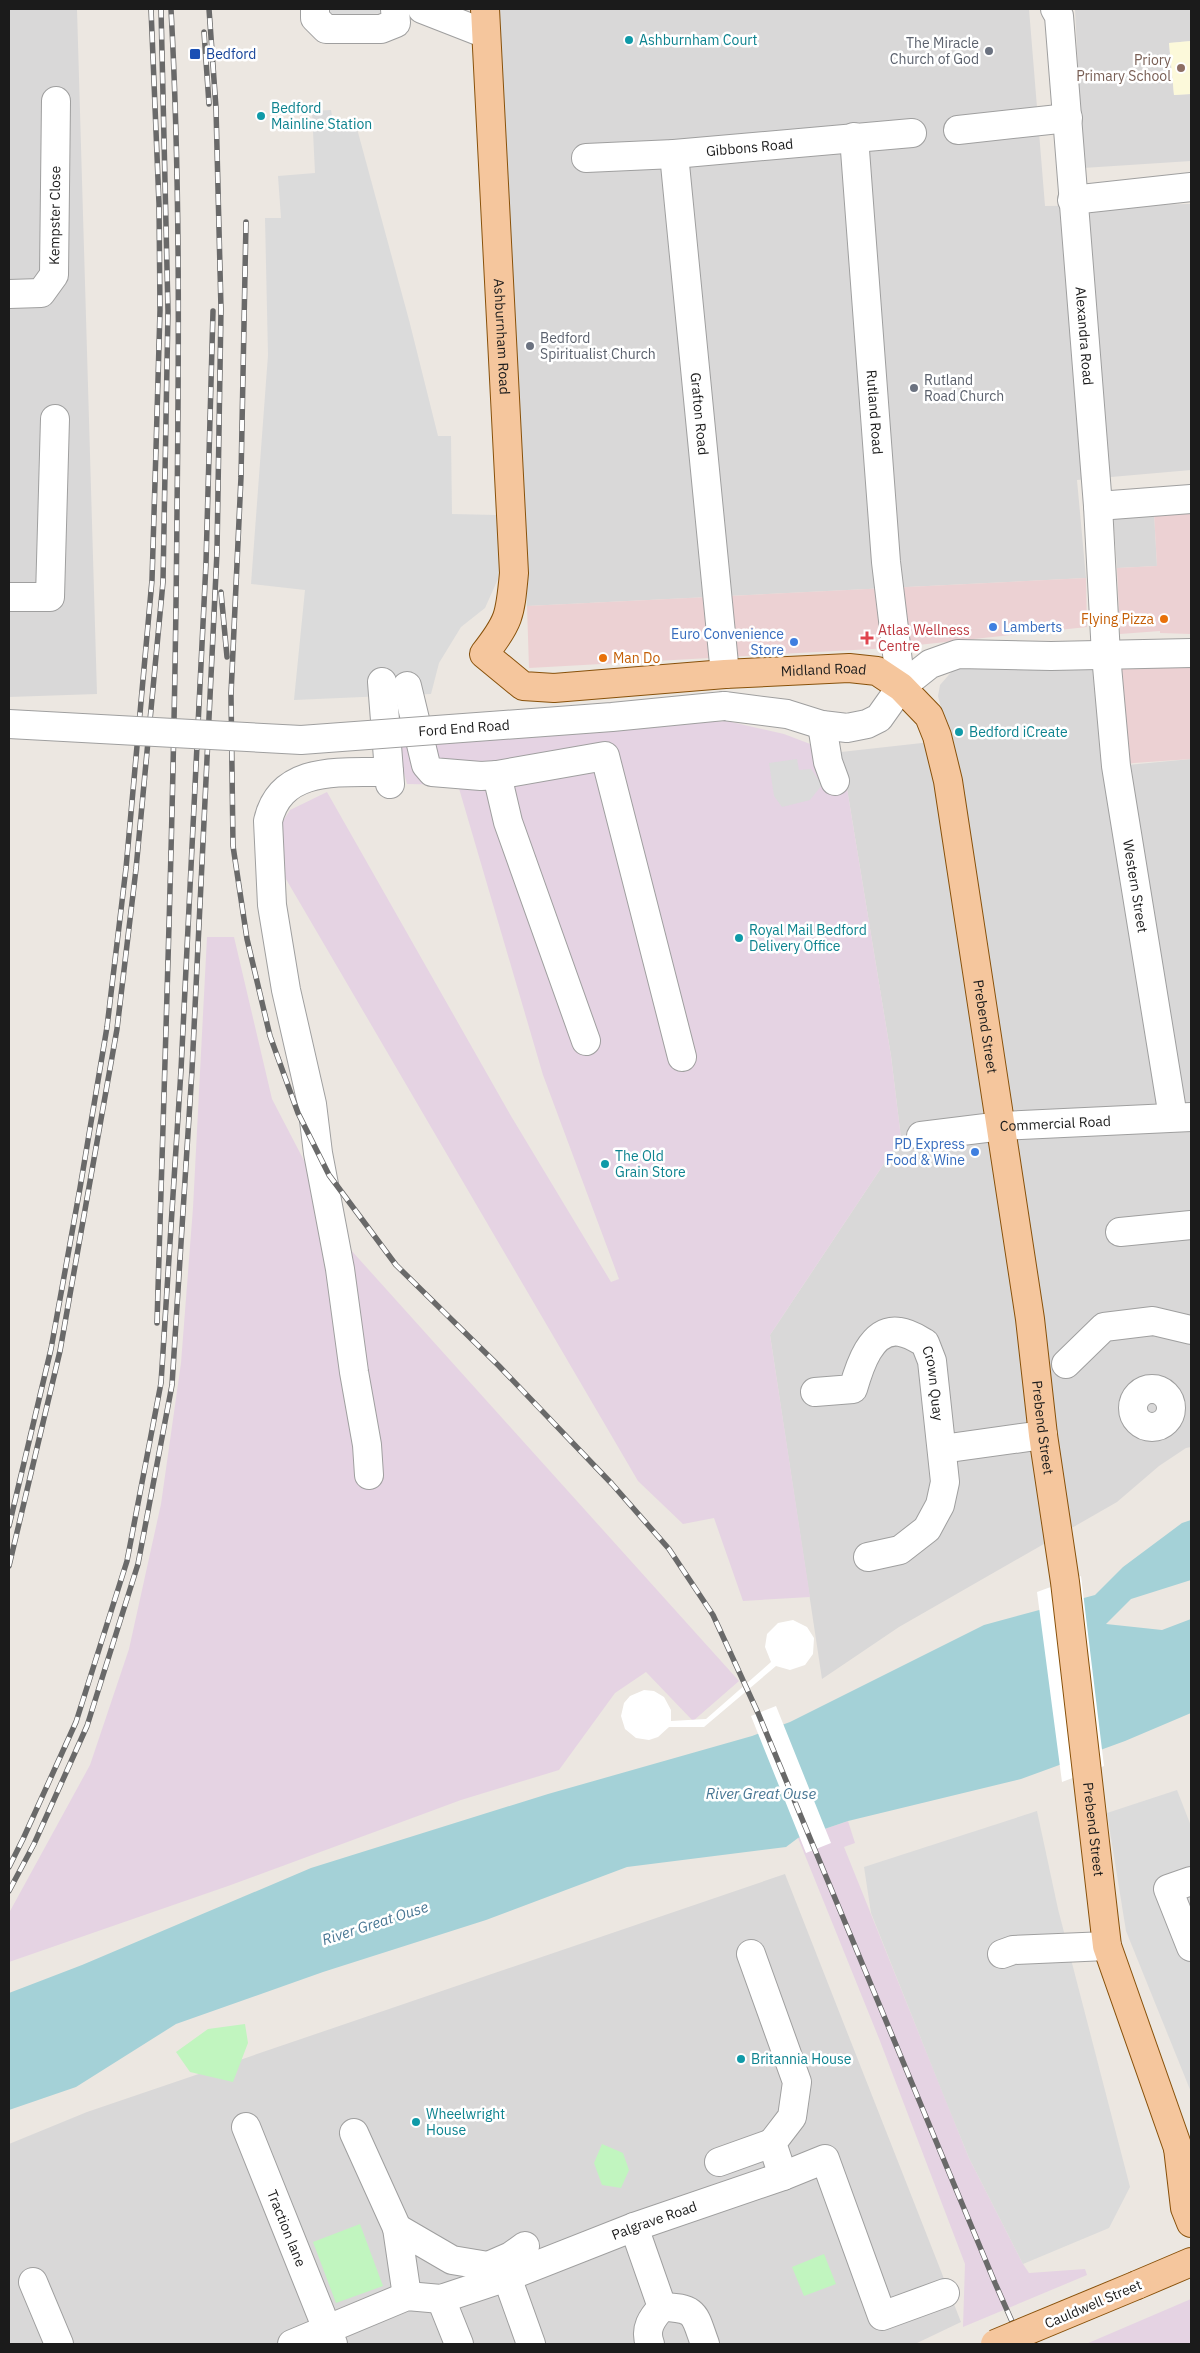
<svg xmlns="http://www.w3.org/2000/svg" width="1200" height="2353" viewBox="0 0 1200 2353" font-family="'IBM Plex Sans',sans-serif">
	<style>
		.residential { fill: #d9d8d8 }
		.commercial { fill: #ecd1d3 }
		.industrial { fill: #e5d3e3 }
		.education { fill: #fcf9da }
		.park { fill: #c1f5bf }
		.parking { fill: #dbdbdb }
		.water { fill: #a4d1d7 }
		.pier { fill: #fff }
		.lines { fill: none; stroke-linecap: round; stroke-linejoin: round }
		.minor-casing { stroke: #9f9f9f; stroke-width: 30 }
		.major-casing { stroke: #88510a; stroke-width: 30 }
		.minor { stroke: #fff; stroke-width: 28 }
		.major { stroke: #f5c69d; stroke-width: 28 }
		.rail-casing { stroke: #696969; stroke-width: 5.5 }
		.rail { stroke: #fff; stroke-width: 4; stroke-dasharray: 11; stroke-linecap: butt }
		.minor-bridge-casing { stroke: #9f9f9f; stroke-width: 30; stroke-linecap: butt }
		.major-bridge-casing { stroke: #88510a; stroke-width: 30; stroke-linecap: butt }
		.minor-bridge { stroke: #fff; stroke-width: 28 }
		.major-bridge { stroke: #f5c69d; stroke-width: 28 }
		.culture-dot { fill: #0f9aa8; stroke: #fff; stroke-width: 2 }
		.worship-dot { fill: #6b7280; stroke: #fff; stroke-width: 2 }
		.transit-dot { fill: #1a4fb4; stroke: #fff; stroke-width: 2 }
		.education-dot { fill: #8d6e63; stroke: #fff; stroke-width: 2 }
		.food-dot { fill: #e8710a; stroke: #fff; stroke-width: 2 }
		.shop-dot { fill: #3f7fe0; stroke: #fff; stroke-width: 2 }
		.health-dot { fill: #e0444e; stroke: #fff; stroke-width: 2 }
		.labels { text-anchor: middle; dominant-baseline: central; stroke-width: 5; stroke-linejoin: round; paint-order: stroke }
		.culture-label { font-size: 14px; fill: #0d838f; stroke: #fff; text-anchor: start }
		.worship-label { font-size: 14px; fill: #5b616d; stroke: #fff; text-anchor: start }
		.transit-label { font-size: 14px; fill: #164399; stroke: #fff; text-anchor: start }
		.education-label { font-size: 14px; fill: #785e54; stroke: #fff; text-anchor: end }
		.street-label { font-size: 14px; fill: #1b1b1b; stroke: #fff }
		.food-label { font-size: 14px; fill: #c56008; stroke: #fff; text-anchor: end }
		.shop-label { font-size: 14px; fill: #366cbe; stroke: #fff; text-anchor: end }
		.health-label { font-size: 14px; fill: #be3a42; stroke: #fff; text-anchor: start }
		.water-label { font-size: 15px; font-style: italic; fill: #497794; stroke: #fff }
	</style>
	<rect width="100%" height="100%" fill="#ece7e1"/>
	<path class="residential" d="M 9,9 L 77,9 L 97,694 L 9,697 Z
		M 495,9 L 1029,9 L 1045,206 L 1191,204 L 1191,470 L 1077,480 L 1086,578 L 527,606 Z
		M 1075,9 L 1191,9 L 1191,41 L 1169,43 L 1174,95 L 1191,94 L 1191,161 L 1083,168 Z
		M 1154,512 L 1157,566 L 1117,568 L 1113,515 Z
		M 966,664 L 1107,664 L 1117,766 L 1191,759 L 1191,1447 L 1186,1448 L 1159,1466 L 1117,1502 L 899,1627 L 822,1679 L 770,1335 L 901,1138 L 891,1056 L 841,752 L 949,740 L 938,696 L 940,685 L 954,669 Z
		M 785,1874 L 961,2322 L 915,2344 L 9,2344 L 9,2144 L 87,2112 Z"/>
	<path class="commercial" d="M 1191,509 L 1191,634 L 1160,633 L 1160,631 L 1120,634 L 1117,568 L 1157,566 L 1154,512 Z
		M 1086,578 L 1087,627 L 890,648 L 529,668 L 527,606 Z
		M 1191,662 L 1191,759 L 1134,763 L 1116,766 L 1107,664 Z"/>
	<path class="industrial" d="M 727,721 L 784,734 L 818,747 L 841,752 L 891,1056 L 901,1138 L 770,1335 L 810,1597 L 743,1601 L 714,1518 L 683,1524 L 638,1481 L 283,874 L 273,837 L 290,810 L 327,792 L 511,1116 L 611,1282 L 619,1279 L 543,1075 L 458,785 L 407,784 L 395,741 Z
		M 207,937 L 234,937 L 272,1099 L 350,1249 L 739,1681 L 693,1721 L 646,1672 L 615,1693 L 559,1770 L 461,1800 L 228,1886 L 9,1962 L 9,1913 L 90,1765 L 129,1649 L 161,1504 L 181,1363 L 193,1208 Z
		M 848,1821 L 855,1843 L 844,1847 L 969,2158 L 1023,2264 L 1029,2273 L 1085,2269 L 1087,2275 L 963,2327 L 965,2264 L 880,2041 L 798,1838 Z
		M 1191,2299 L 1191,2344 L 1086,2344 Z"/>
	<path class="education" d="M 1191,41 L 1191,94 L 1174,95 L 1169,43 Z"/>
	<path class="park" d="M 245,2024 L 248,2043 L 233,2082 L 190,2072 L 176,2052 L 208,2029 Z
		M 602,2144 L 623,2153 L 629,2170 L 621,2188 L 602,2185 L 594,2163 Z
		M 360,2224 L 383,2286 L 336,2303 L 313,2242 Z
		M 824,2254 L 836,2284 L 804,2296 L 792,2267 Z"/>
	<path class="parking" d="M 306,9 L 399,9 L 400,13 L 306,16 Z
		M 331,110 L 335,132 L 356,125 L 409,320 L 438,436 L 451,436 L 452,514 L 497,515 L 501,554 L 498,579 L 485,608 L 461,627 L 439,663 L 431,694 L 294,700 L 305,590 L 251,584 L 268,355 L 265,218 L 281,218 L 278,176 L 315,173 L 312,111 Z
		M 797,759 L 799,770 L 811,769 L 822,785 L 810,800 L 782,807 L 774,796 L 769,763 Z
		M 1177,1790 L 1191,1826 L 1191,2092 L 1126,1931 L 1107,1813 Z
		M 1037,1811 L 1058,1909 L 1130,2187 L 1109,2228 L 1023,2264 L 969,2158 L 941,2089 L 871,1913 L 864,1867 Z"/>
	<path class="water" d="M 1191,1520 L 1191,1580 L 1131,1599 L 1106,1624 L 1162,1630 L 1191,1619 L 1191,1713 L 1125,1741 L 1021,1779 L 848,1821 L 798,1838 L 786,1847 L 627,1867 L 486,1920 L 323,1972 L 176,2024 L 76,2087 L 9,2110 L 9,1993 L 82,1965 L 311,1868 L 548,1794 L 752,1736 L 790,1722 L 984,1625 L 1095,1595 L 1123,1567 L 1182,1523 Z"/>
	<path class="pier" d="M 1081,1576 L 1104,1766 L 1062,1782 L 1037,1592 Z
		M 793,1620 L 807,1627 L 814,1638 L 813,1654 L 805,1665 L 790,1670 L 776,1666 L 704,1727 L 669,1727 L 658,1737 L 649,1740 L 636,1738 L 625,1729 L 621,1716 L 624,1703 L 630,1696 L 644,1690 L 654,1691 L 664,1697 L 671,1710 L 671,1721 L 706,1719 L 771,1662 L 765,1647 L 767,1634 L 778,1623 Z
		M 776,1706 L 831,1843 L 806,1853 L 751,1716 Z"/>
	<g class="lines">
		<defs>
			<g id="minor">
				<path d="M 315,9 L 315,18 L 326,29 L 381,29 L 396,23 L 395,9"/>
				<path d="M 422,9 L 486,34"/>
				<path id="s1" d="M 1055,9 L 1059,16 L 1098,506 L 1106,655 L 1116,766 L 1173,1117"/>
				<path d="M 958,130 L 1068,118"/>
				<path id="s2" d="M 854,137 L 886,562 L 901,687"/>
				<path id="s3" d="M 674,154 L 725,674"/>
				<path id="s4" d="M 586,158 L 674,154 L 912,133"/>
				<path d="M 1072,200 L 1191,187"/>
				<path id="s5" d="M 9,294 L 41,293 L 54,275 L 56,101"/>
				<path d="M 1098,506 L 1191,499"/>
				<path d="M 9,597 L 50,597 L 55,419"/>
				<path d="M 382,682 L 390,784"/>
				<path d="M 407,686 L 426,765 L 432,772 L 481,776 L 497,775 L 508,822 L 586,1041"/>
				<path d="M 724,706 L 787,714 L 822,725 L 847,728 L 867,724 L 879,718 L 901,687 L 930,664 L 958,654 L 1051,656 L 1191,653"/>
				<path d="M 822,725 L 828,762 L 835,781"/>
				<path d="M 497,775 L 605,756 L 682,1057"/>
				<path id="s6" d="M 921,1136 L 1002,1126 L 1191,1117"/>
				<path d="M 1120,1232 L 1191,1225"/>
				<path d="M 1066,1364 L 1104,1327 L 1153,1321 L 1191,1330"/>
				<circle cx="1152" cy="1408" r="19"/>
				<path id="s7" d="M 815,1392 L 853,1389 C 859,1368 871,1327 900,1332 C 909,1333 918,1339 925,1343 L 932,1361 L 945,1482 L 940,1505 L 927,1529 L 900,1550 L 868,1557"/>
				<path d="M 942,1449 L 1043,1435"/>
				<path d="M 369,1475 L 367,1445 L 354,1372 L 340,1269 L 318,1153 L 312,1104 L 286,990 L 272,905 L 268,821 C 281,764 343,773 389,772"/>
				<path d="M 1191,1881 L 1168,1889 L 1191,1947"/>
				<path d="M 751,1954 L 797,2082 L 792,2117 L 772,2143 L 783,2176"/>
				<path d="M 1002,1954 L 1013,1950 L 1107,1946"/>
				<path id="s8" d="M 246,2127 L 333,2344"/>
				<path d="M 354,2133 L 397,2228"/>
				<path d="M 719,2162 L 772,2143"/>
				<path d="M 634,2227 L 662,2307"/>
				<path d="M 507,2277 L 531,2344"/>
				<path d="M 33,2282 L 59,2344"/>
				<path d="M 407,2296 L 397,2228 L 452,2260 L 488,2266 L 511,2256 L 525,2246"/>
				<path d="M 441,2299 L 459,2344"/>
				<path id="s9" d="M 292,2344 L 407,2296 L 441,2299 L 507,2277 L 634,2227 L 783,2176 L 825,2159 L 882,2316 L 945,2293"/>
				<path d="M 650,2344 C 644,2329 652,2318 662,2307 C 697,2308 694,2314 705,2344"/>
			</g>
			<g id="major">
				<path id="s10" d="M 485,9 L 514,573 C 510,615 510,621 484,654 L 523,686 L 554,688 L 725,674 L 849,668 L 877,671 L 901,687 L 929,716 L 937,736 L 948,781 L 1030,1319 L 1043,1435 L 1065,1582 L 1107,1946 L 1178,2148 L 1191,2167"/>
				<path d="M 1178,2148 L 1185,2208 L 1191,2223"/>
				<path d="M 1137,2285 L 1191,2262"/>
			</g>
		</defs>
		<use href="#minor" class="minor-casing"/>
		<use href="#major" class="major-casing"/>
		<use href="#minor" class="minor"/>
		<use href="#major" class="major"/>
		<defs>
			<path id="rail" d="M 204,32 L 209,104
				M 246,222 L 241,477 L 231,694 L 233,846 L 247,939 L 270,1036 L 298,1113 L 329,1175 L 396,1265 L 499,1366 L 612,1484 L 669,1549 L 713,1615 L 758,1713 L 995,2283 L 1022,2344
				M 221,592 L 227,657
				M 157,1323 C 165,1053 175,782 177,511 C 179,343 180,176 171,9
				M 9,1526 L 51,1349 L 80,1188 L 107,1027 L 126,868 L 152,580 L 156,449 L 160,310 L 159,204 L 151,9
				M 9,1566 L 60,1351 L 117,1029 L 136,869 L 163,582 L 168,311 L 161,9
				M 9,1867 L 23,1839 L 76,1722 L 127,1561 L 161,1383 L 181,1070 L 206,563 L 213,311
				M 9,1891 L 34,1844 L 87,1726 L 138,1564 L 172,1385 L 192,1070 L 217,552 L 221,309 L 216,108 L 209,9"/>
		</defs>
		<use href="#rail" class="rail-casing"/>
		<use href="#rail" class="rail"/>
		<defs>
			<g id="minor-bridge">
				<path id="s11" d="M 9,724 L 301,740 L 612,717 L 724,706"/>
			</g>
			<path id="major-bridge" d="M 995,2344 L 1137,2285"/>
		</defs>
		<use href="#minor-bridge" class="minor-bridge-casing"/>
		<use href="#major-bridge" class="major-bridge-casing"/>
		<use href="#minor-bridge" class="minor-bridge"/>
		<use href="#major-bridge" class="major-bridge"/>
	</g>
	<g class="culture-dot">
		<circle cx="629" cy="40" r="5"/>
		<circle cx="261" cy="116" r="5"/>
		<circle cx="959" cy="732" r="5"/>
		<circle cx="739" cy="938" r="5"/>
		<circle cx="605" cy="1164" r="5"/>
		<circle cx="741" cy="2059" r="5"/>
		<circle cx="416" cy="2122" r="5"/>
	</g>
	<g class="worship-dot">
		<circle cx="989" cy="51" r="5"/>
		<circle cx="530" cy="346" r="5"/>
		<circle cx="914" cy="388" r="5"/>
	</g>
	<rect class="transit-dot" x="189" y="48" width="12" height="12" rx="2.5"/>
	<circle class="education-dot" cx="1181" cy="68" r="5"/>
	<g class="food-dot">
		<circle cx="1164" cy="619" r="5"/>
		<circle cx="603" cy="658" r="5"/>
	</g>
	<g class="shop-dot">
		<circle cx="993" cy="627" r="5"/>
		<circle cx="794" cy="642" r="5"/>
		<circle cx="975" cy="1152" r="5"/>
	</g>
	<path class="health-dot" d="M864.5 630.5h5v5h5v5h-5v5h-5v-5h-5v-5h5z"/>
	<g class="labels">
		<g class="culture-label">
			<text x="639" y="40">Ashburnham Court</text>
			<text x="271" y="108">Bedford<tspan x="271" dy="16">Mainline Station</tspan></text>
			<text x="969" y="732">Bedford iCreate</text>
			<text x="749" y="930">Royal Mail Bedford<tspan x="749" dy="16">Delivery Office</tspan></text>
			<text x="615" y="1156">The Old<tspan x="615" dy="16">Grain Store</tspan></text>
			<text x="751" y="2059">Britannia House</text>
			<text x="426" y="2114">Wheelwright<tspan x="426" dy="16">House</tspan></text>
		</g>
		<g class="worship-label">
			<text x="979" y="43" text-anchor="end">The Miracle<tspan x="979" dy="16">Church of God</tspan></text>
			<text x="540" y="338">Bedford<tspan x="540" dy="16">Spiritualist Church</tspan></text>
			<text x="924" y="380">Rutland<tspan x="924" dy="16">Road Church</tspan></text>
		</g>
		<g class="transit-label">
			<text x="206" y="54">Bedford</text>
		</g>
		<g class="education-label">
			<text x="1171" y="60">Priory<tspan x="1171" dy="16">Primary School</tspan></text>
		</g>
		<g class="street-label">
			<text stroke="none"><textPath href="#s4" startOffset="164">Gibbons Road</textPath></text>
			<text stroke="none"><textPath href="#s5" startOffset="114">Kempster Close</textPath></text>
			<text stroke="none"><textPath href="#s10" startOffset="328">Ashburnham Road</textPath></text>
			<text stroke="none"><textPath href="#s1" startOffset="329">Alexandra Road</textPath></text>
			<text stroke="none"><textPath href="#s2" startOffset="276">Rutland Road</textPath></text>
			<text stroke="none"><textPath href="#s3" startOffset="261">Grafton Road</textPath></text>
			<text stroke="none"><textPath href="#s10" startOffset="1005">Midland Road</textPath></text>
			<text stroke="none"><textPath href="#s11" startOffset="456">Ford End Road</textPath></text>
			<text stroke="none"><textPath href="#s1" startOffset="882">Western Street</textPath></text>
			<text stroke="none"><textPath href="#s10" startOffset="1444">Prebend Street</textPath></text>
			<text stroke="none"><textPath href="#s6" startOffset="135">Commercial Road</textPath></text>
			<text stroke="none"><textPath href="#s7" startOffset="188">Crown Quay</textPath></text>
			<text stroke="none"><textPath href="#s10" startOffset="1849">Prebend Street</textPath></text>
			<text stroke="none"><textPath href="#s10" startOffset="2254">Prebend Street</textPath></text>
			<text stroke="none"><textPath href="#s9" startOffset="386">Palgrave Road</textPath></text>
			<text stroke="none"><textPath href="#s8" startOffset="109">Traction lane</textPath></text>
			<text transform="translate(1093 2304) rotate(-23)">Cauldwell Street</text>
		</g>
		<g class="food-label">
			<text x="1154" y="619">Flying Pizza</text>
			<text x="613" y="658" text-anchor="start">Man Do</text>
		</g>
		<g class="shop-label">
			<text x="1003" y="627" text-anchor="start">Lamberts</text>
			<text x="784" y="634">Euro Convenience<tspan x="784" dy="16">Store</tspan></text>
			<text x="965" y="1144">PD Express<tspan x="965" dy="16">Food &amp; Wine</tspan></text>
		</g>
		<g class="health-label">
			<text x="878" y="630">Atlas Wellness<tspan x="878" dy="16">Centre</tspan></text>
		</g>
		<g class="water-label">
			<text x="761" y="1793">River Great Ouse</text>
			<text transform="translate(375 1923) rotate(-18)">River Great Ouse</text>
		</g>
	</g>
	<rect width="1200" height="2353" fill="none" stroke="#1b1b1b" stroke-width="20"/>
</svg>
